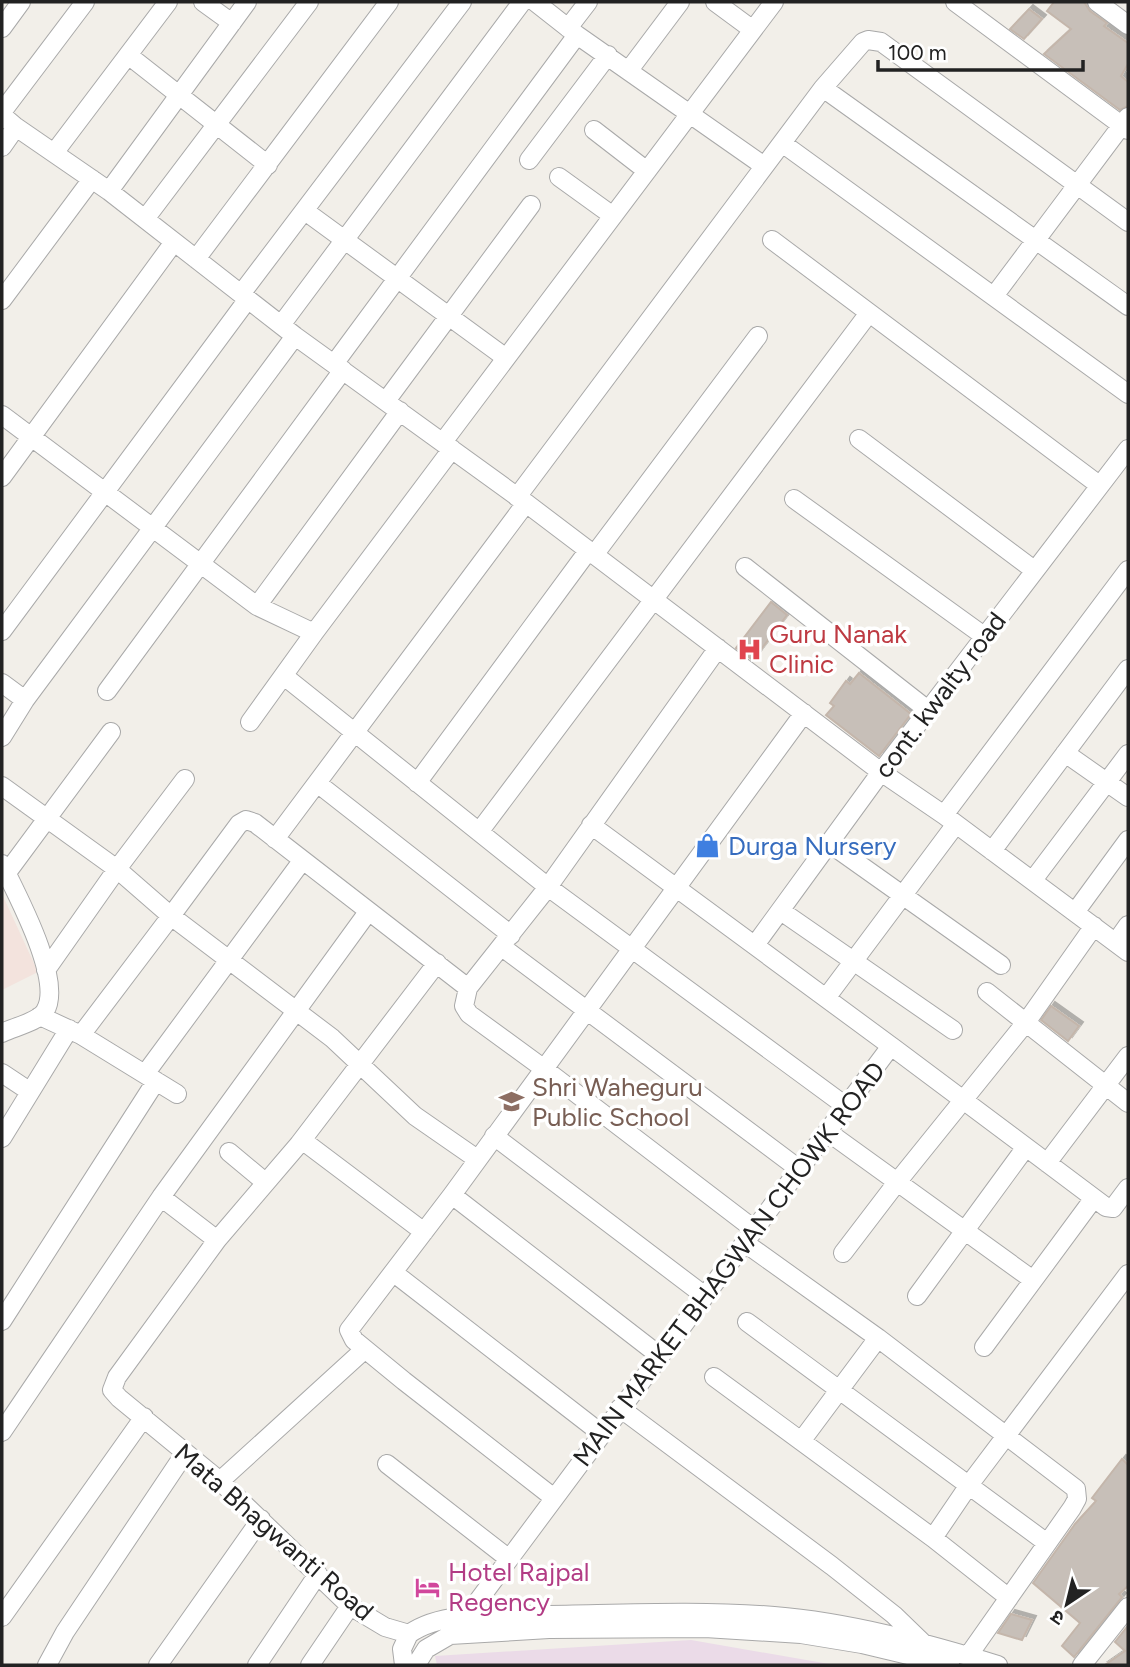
<svg xmlns="http://www.w3.org/2000/svg" width="1130" height="1667" viewBox="0 0 1130 1667" font-family="Figtree,'Noto Sans Devanagari',sans-serif">
	<style>
		.industrial { fill: #ebdbe8 }
		.military { fill: #f3e3dd }
		.building { fill: #c7bfb8; stroke: #c4b6ab; stroke-width: 2; filter: url(#shadow) }
		.lines { fill: none; stroke-linecap: round; stroke-linejoin: round }
		.minor-casing { stroke: #a9a9a9; stroke-width: 20 }
		.minor { stroke: #fff; stroke-width: 18 }
		.labels { text-anchor: middle; dominant-baseline: central; stroke-width: 7; stroke-linejoin: round; paint-order: stroke }
		.health-label { font-size: 26px; fill: #be3a42; stroke: #fff; text-anchor: start }
		.street-label { font-size: 26px; fill: #222; stroke: #fff }
		.shop-label { font-size: 26px; fill: #366cbe; stroke: #fff; text-anchor: start }
		.education-label { font-size: 26px; fill: #785e54; stroke: #fff; text-anchor: start }
		.hotel-label { font-size: 26px; fill: #b23c85; stroke: #fff; text-anchor: start }
	</style>
	<defs>
		<filter id="shadow"><feDropShadow dx="4" dy="-4" stdDeviation="0" flood-color="#0004"/></filter>
	</defs>
	<rect width="100%" height="100%" fill="#f2efe9"/>
	<path class="industrial" d="M 691,1640 L 835,1665 L 437,1665 L 435,1656 Z"/>
	<path class="military" d="M 2,894 L 38,972 L 2,990 Z"/>
	<path class="building" d="M 1054,2 L 1084,2 L 1090,11 L 1107,23 L 1104,26 L 1128,43 L 1128,64 L 1121,76 L 1128,82 L 1128,106 L 1120,110 L 1044,54 L 1071,29 L 1047,11 Z
		M 1029,9 L 1042,19 L 1024,39 L 1010,29 Z
		M 771,602 L 787,615 L 753,660 L 736,648 Z
		M 859,673 L 911,714 L 879,756 L 826,715 L 834,706 L 830,703 L 846,681 L 850,684 Z
		M 1051,1006 L 1079,1026 L 1068,1041 L 1041,1020 Z
		M 1122,1459 L 1128,1465 L 1128,1586 L 1119,1594 L 1122,1597 L 1074,1657 L 1062,1646 L 1080,1623 L 1033,1583 L 1075,1524 L 1096,1501 L 1092,1498 Z
		M 1011,1614 L 1032,1620 L 1022,1640 L 998,1633 Z
		M 1127,1627 L 1128,1665 L 1105,1665 L 1125,1651 L 1115,1642 Z"/>
	<g class="lines">
		<defs>
			<path id="minor" d="M 203,2 L 232,23
				M 535,2 L 577,35 L 764,166
				M 715,2 L 753,30
				M 955,2 L 1128,130
				M 1097,2 L 1128,25
				M 2,28 L 21,2
				M 568,28 L 588,2
				M 128,55 L 268,165
				M 629,70 L 680,2
				M 823,88 L 1128,306
				M 2,112 L 85,2
				M 2,115 L 16,127 L 109,191 L 295,336 L 526,503 L 881,772 L 944,815 L 1128,952
				M 594,130 L 647,171
				M 782,143 L 1128,394
				M 2,147 L 16,127
				M 54,153 L 168,2
				M 529,160 L 608,55
				M 559,177 L 613,216
				M 109,191 L 247,2
				M 305,211 L 506,358
				M 145,219 L 309,2
				M 772,240 L 1099,485
				M 196,259 L 389,2
				M 241,294 L 462,2
				M 994,296 L 1128,117
				M 2,300 L 92,179
				M 281,325 L 522,2
				M 334,364 L 577,35
				M 386,401 L 531,205
				M 2,415 L 257,606 L 314,633
				M 859,439 L 1034,570
				M 443,442 L 774,2
				M 2,477 L 174,242
				M 517,497 L 823,88 L 863,42 L 868,40 L 881,42 L 1128,222
				M 794,499 L 984,636
				M 594,555 L 758,336
				M 745,567 L 929,711
				M 257,606 L 400,411
				M 2,631 L 248,299
				M 284,676 L 548,887 L 847,1107
				M 2,683 L 25,700
				M 107,691 L 343,370
				M 250,722 L 314,633 L 452,449
				M 2,737 L 25,700 L 295,336
				M 1065,753 L 1128,797
				M 317,783 L 511,935
				M 417,783 L 588,551
				M 2,786 L 117,869 L 171,916 L 239,824 L 246,820 L 255,823 L 468,988 L 548,887 L 718,648
				M 944,815 L 1128,570
				M 479,832 L 869,313
				M 275,839 L 526,503
				M 829,843 L 1001,965
				M 992,851 L 1128,669
				M 2,864 C 16,893 64,981 45,1011 C 38,1022 14,1027 2,1033
				M 6,874 L 111,732
				M 1033,880 L 1128,754
				M 781,911 L 953,1030
				M 1076,911 L 1128,840
				M 1116,942 L 1128,925
				M 755,945 L 881,772 L 1128,449
				M 502,947 L 799,1169
				M 46,970 L 117,869 L 185,779
				M 468,988 L 464,1006 L 469,1014 L 543,1068 L 755,1230
				M 987,992 L 1128,1103
				M 826,998 L 956,824
				M 40,1016 L 81,1035 L 177,1094
				M 81,1035 L 171,916 L 332,1038 L 415,1116 L 477,1159
				M 891,1046 L 1106,1207 L 1113,1208 L 1128,1188
				M 2,1073 L 29,1091
				M 145,1074 L 302,861
				M 828,1132 L 1033,1280
				M 494,1136 L 705,1296
				M 2,1138 L 69,1029
				M 302,1140 L 424,1232
				M 229,1152 L 265,1182
				M 1047,1163 L 1128,1056
				M 452,1195 L 660,1356
				M 161,1197 L 217,1240
				M 745,1243 L 878,1338 L 1076,1489 L 1077,1499 L 1072,1508 L 968,1656
				M 843,1253 L 898,1181 L 1027,1021 L 1094,926
				M 394,1273 L 602,1434
				M 917,1296 L 1026,1147
				M 2,1321 L 156,1081
				M 747,1322 L 1047,1543
				M 984,1347 L 1094,1198
				M 714,1377 L 933,1538 L 1009,1598
				M 620,1408 L 832,1566 L 894,1615 L 924,1644
				M 2,1432 L 161,1197 L 368,912
				M 802,1440 L 878,1338
				M 387,1464 L 509,1559
				M 220,1481 L 365,1349
				M 554,1498 L 404,1381 L 354,1340 L 349,1330 L 452,1195 L 804,713
				M 933,1538 L 969,1485 L 1128,1274
				M 2,1617 L 144,1417
				M 466,1617 L 891,1046 L 591,825
				M 409,1634 L 385,1627 L 350,1606 L 220,1481 L 119,1398 L 112,1390 L 117,1377 L 217,1240 L 299,1144 L 437,963
				M 409,1634 C 445,1609 502,1616 544,1615 C 621,1614 698,1610 774,1616 C 849,1622 926,1643 998,1665
				M 47,1665 L 65,1632 L 185,1453
				M 158,1665 L 261,1519
				M 257,1665 L 318,1574
				M 310,1665 L 350,1606
				M 404,1665 L 402,1649 L 409,1634
				M 416,1665 L 426,1649 L 450,1635 L 549,1629 L 705,1628 L 801,1634 L 862,1644 L 950,1665
				M 1082,1665 L 1128,1607"/>
		</defs>
		<use href="#minor" class="minor-casing"/>
		<use href="#minor" class="minor"/>
	</g>
	<defs>
		<symbol id="hospital-bare" viewBox="-9 -9 18 18"><path d="M-5-5h3v3.5h4V-5h3V5h-3V1.5h-4V5h-3Z" fill="#e0444e" stroke="#fff" stroke-width="2.5" paint-order="stroke"/></symbol>
		<symbol id="shop-bare" viewBox="-9 -9 18 18"><path d="M-5-2.5h2.3a2.7 3.5 0 0 1 5.4 0H5L5.5 6h-11ZM-1.5-2.5h3a1.5 2.3 0 0 0-3 0Z" fill="#3f7fe0" stroke="#fff" stroke-width="2.5" paint-order="stroke"/></symbol>
		<symbol id="school-bare" viewBox="-9 -9 18 18"><path d="M0-5L7-2L0 1L-7-2ZM-4 1L0 2.5L4 1V4Q0 6-4 4Z" fill="#8d6e63" stroke="#fff" stroke-width="2.5" paint-order="stroke"/></symbol>
		<symbol id="hotel-bare" viewBox="-9 -9 18 18"><path d="M-6-4.5h1.5V1H6V5H4.5V3h-9V5H-6ZM-4 0a1.8 1.8 0 1 1 3.6 0ZM.5 0V-2.5h3Q6-2.5 6 0Z" fill="#d1479c" stroke="#fff" stroke-width="2.5" paint-order="stroke"/></symbol>
	</defs>
	<g fill-rule="evenodd">
		<use href="#hospital-bare" x="732" y="632" width="35" height="35"/>
		<use href="#shop-bare" x="690" y="828" width="35" height="35"/>
		<use href="#school-bare" x="494" y="1084" width="35" height="35"/>
		<use href="#hotel-bare" x="410" y="1570" width="35" height="35"/>
	</g>
	<g class="labels">
		<g class="health-label">
			<text x="769" y="634">Guru Nanak<tspan x="769" dy="30">Clinic</tspan></text>
		</g>
		<g class="street-label">
			<text transform="translate(940 695) rotate(-53)">cont. kwalty road</text>
			<text transform="translate(729 1264) rotate(-53)">MAIN MARKET BHAGWAN CHOWK ROAD</text>
			<text transform="translate(274 1532) rotate(41)">Mata Bhagwanti Road</text>
		</g>
		<g class="shop-label">
			<text x="728" y="846">Durga Nursery</text>
		</g>
		<g class="education-label">
			<text x="532" y="1087">Shri Waheguru<tspan x="532" dy="30">Public School</tspan></text>
		</g>
		<g class="hotel-label">
			<text x="448" y="1572">Hotel Rajpal<tspan x="448" dy="30">Regency</tspan></text>
		</g>
	</g>
	<rect width="1130" height="1667" fill="none" stroke="#222222" stroke-width="7"/>
	<g transform="translate(1067 1604) rotate(215)" stroke="#ffffff" stroke-width="5" paint-order="stroke">
	<path d="M0-5L12 26L0 18L-12 26Z" fill="#222222"/>
	<text y="-10" font-size="19" font-weight="bold" text-anchor="middle" fill="#222222">उ</text>
	</g>
	<path d="M878 60v10h205v-10" fill="none" stroke="#222222" stroke-width="3.5"/>
	<text x="888" y="60" font-size="21" fill="#222222" stroke="#ffffff" stroke-width="5" paint-order="stroke">100 m</text>
</svg>
